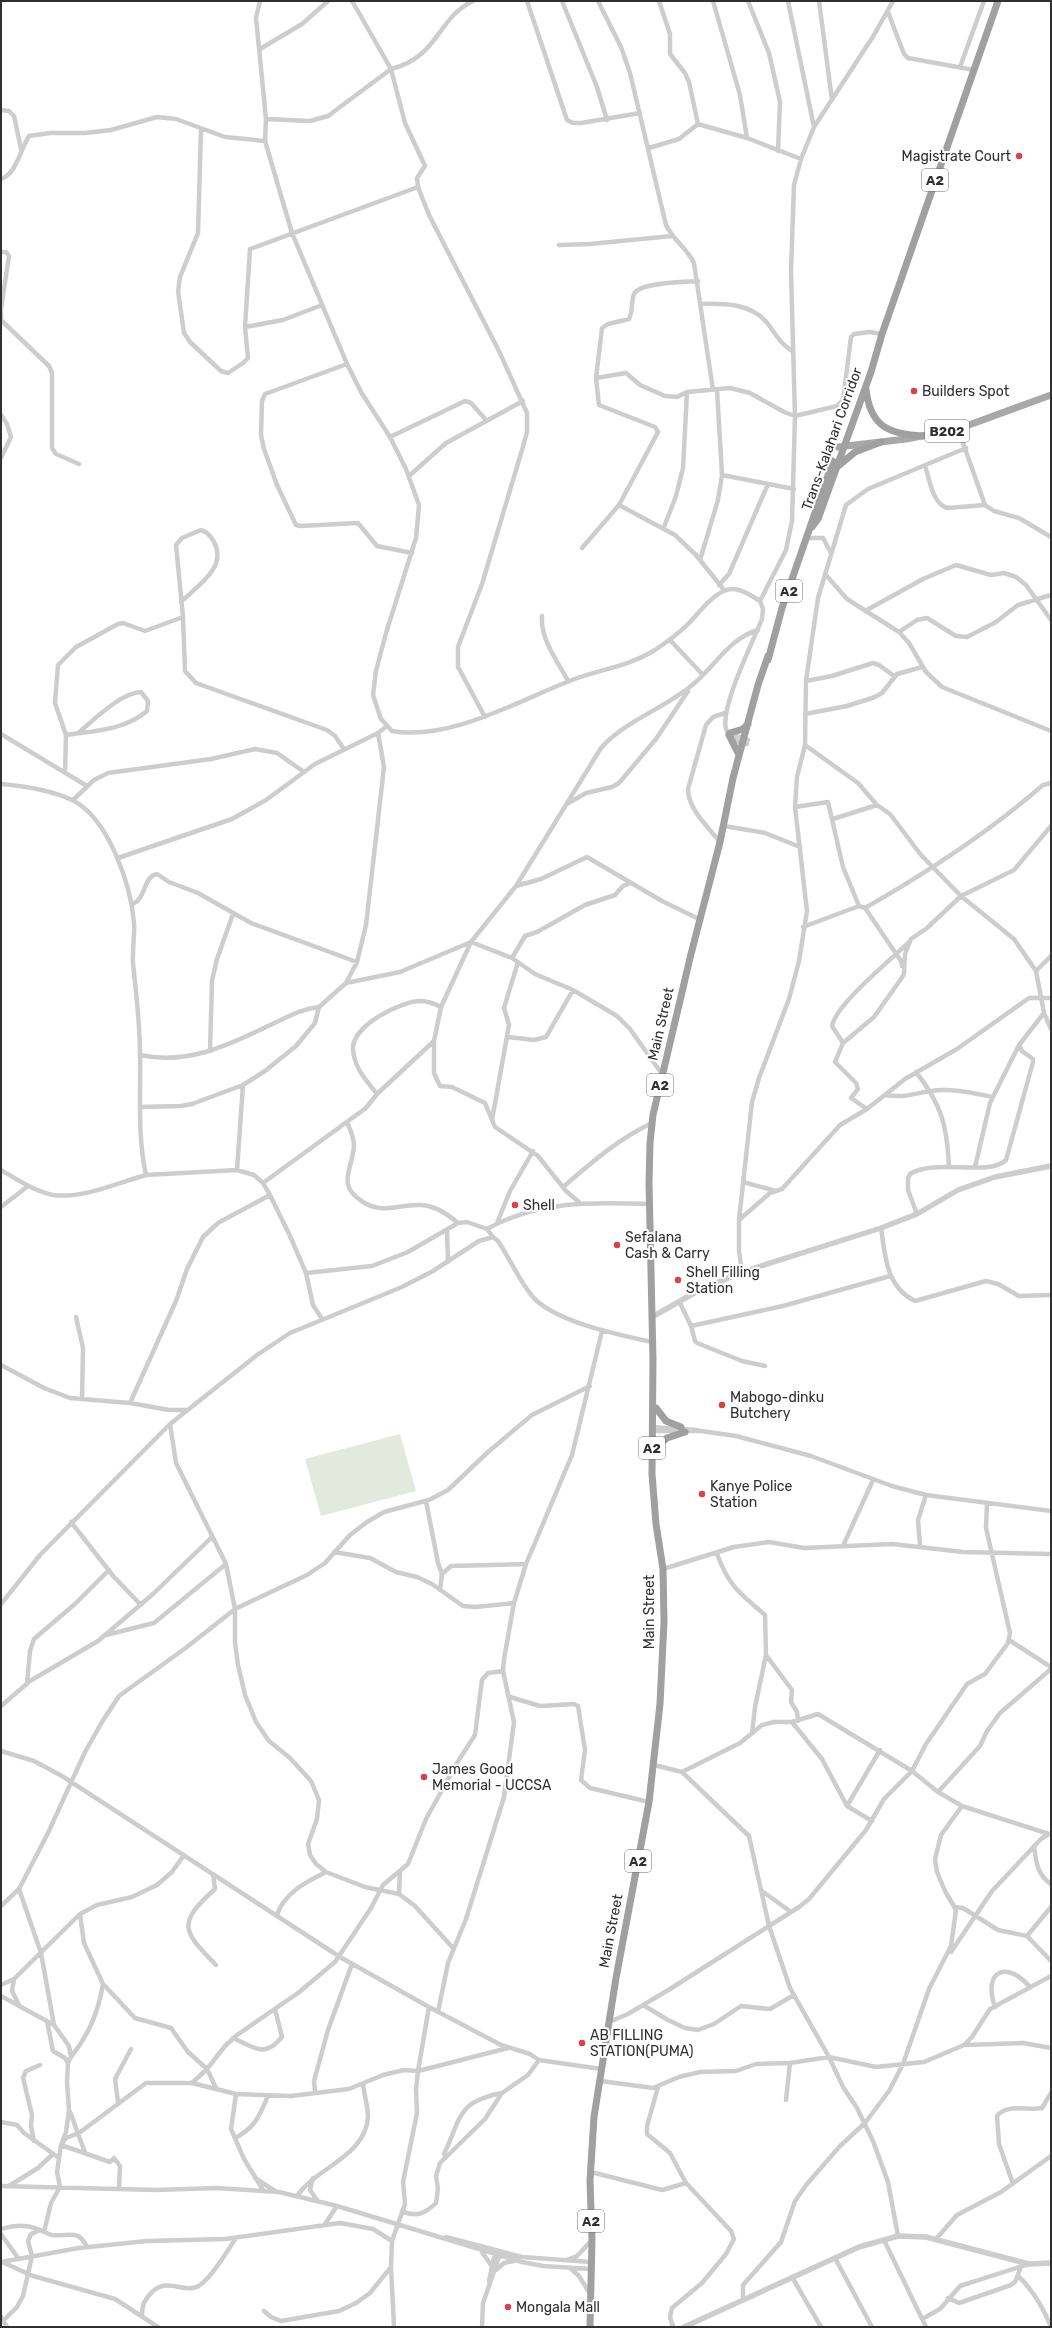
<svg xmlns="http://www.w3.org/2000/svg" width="1052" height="2328" viewBox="0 0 1052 2328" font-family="Rubik,sans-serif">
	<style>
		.green { fill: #e3e9dd }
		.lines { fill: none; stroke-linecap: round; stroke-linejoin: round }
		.minor { stroke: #cdcdcd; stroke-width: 4.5 }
		.tertiary { stroke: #cdcdcd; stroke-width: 5.5 }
		.primary { stroke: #a8a8a8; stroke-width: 7 }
		.trunk { stroke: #a0a0a0; stroke-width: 7 }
		.poi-dot { fill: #d94148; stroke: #fff; stroke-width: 1.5 }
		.labels { text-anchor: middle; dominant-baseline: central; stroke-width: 4; stroke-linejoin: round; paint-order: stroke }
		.shield { fill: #fff; stroke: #6e6e6e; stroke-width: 1 }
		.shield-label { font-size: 13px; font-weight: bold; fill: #303030 }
		.poi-label { font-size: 14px; fill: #303030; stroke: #fff; text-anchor: start }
		.street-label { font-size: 14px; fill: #303030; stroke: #fff }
	</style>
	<rect width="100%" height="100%" fill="#fff"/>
	<path class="green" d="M 400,1434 L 416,1491 L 321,1516 L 305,1459 Z"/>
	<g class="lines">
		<path class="minor" d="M 260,1 L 256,18 L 266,119 L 265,141 L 292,233 L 347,364 L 361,392 L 390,437 L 406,469 L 419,505 L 416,538 L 386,633 L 376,671 L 373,695 L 381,719 L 392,731 C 449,741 516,702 567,682 C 596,670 628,667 655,650 C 667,642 678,634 688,624 C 699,613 710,597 724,591 C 736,585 749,594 760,601 L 763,609 L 762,619 C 753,642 720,707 726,729 C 729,739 738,742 747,744
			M 352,1 L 391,69 L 405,123 L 425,166 L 417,178 L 418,187
			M 527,1 L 567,120 L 573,123 L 581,123 L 640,113
			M 562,1 L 597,87 L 607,120
			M 598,1 L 621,47 L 630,73 L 666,225 C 673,240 687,248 694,263 L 713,390
			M 659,1 L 670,34 L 670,54 L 685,73 L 689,82 L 698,124
			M 713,1 L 740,95 L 747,138
			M 748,1 L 769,53 L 780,102 L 778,151
			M 788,1 L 814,127
			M 819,1 L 832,100
			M 888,12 L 904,54 L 908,58 L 974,70
			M 260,49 L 302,24 L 328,1
			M 960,67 L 984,1
			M 1,110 L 9,111 L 14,116 L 21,149
			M 266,119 L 310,121 L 328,116 L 391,69 C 439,57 436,19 473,1
			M 201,129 L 198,233 L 180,277 L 178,291 L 184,333 L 190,342 L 221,371 L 228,373 L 243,363 L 248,358 L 245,327 L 250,249 L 418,187 L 429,215 L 499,351 L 527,413 L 527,432 L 522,450 L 482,584 L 458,647 L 458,667 L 485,717
			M 649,148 L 679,139 L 698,124 L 747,138 L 801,159
			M 1,179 C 17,173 20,150 29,136 L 50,133 L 85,133 L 111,130 L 157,117 L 176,119 L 225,137 L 265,141
			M 559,245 L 590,244 L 672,236
			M 1,252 L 6,252 L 9,256 L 1,309
			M 700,304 C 723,303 752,303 768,324 C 776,335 780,343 792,351
			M 1,313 L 1,322
			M 2,321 L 49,366 L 52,373 L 52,448 L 56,454 L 79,464
			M 245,327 L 283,320 L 322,305
			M 347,364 L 265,394 L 262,401 L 261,435 L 264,449 L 277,485 L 296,525 L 300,526 L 358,523 L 377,546 L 412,553
			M 596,378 L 626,373 L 640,385 L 665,396 L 677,397 L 687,392 L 730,388 L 750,393 L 784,412 L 795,416 L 837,406 L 843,400 L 851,337 L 854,334 L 870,332 L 882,334
			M 1,415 L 7,424 L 11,437 L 1,458
			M 958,429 L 985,505 L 994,511 L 1019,518 L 1051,537
			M 390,437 L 465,401 L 471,403 L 486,420
			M 966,448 L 868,489 L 846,505 L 818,598 L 806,681 L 805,745 L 858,783 L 877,805 L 890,814 L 921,855 L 961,896 L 1014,939 L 1036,971 L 1044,1013 L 1051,1029
			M 925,466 C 930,480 932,503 947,508 L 985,505
			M 722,475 L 794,489
			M 409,476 L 446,443 L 523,401
			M 619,505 L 675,535 L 696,555 L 724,590
			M 664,527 L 676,496 L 683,468 L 687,392
			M 808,538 L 823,538 L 831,553
			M 582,548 L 619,505 L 658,432 L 655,427 L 599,405 L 596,378 L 602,328 L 608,324 L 629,319 C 633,311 631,302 634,294 C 639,282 686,282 698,281
			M 700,560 L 718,500 L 722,475 L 717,390
			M 825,574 L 847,599 L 899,632 L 909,643 L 926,672 L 942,687 L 1051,731
			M 719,585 L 729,574 L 768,484
			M 760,601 L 786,550 L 792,521 L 795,416 L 791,271 L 794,185 L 801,159 L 814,127 L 874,35 L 893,1
			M 181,602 C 197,586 228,567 214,542 C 210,536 208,532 201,530 L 182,538 L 176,545 L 183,617 L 185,671 L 196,683 L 327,730 L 335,736 L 344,749
			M 865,611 L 923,579 L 956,565 L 991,575 L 1004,573 L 1016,577 L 1026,585 L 1051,620
			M 542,616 C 540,639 558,662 568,681
			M 899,632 L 917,620 L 927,618 L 956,636 L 967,637 L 996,622 L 1018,605 L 1051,595
			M 670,640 L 703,675
			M 806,681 L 832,676 L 873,663 L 879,665 L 894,676
			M 805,714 L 847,706 L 875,697 L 882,693 L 897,674 L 922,667
			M 729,733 L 748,740
			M 1,734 L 87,786
			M 66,735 C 94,731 125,730 147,711 L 148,701 L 141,692 C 120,693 94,720 78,733
			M 65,772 L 66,735 L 55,703 L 58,665 L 76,647 L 118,624 L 123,623 L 145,631 L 183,617
			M 1,784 C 24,786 51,790 72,800 C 109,818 131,886 134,923 C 135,936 132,950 133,963 C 136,993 140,1023 140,1054 C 141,1094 137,1134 146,1175 L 237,1170 L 254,1175 L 263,1183 L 270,1195 L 290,1236 L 306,1273 L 313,1305 L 322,1319
			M 73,800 L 94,780 L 108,773 L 211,759 L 255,749 L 277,753 L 304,772
			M 567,804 L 586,793 L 612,787 L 619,783 L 656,739 L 688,691
			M 795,807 L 828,802 L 843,867 L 859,906
			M 833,819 L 877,805
			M 724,826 L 765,833 L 800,847
			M 720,842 C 708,827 688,809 688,789 L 706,725 L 713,717 L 725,713
			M 118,858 L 232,819 L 266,800 L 315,764 L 378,733 L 387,726
			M 516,886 L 541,879 L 587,857 L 662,901 L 701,920
			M 132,904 C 146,900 143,876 157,874 L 169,882 L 198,893 L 251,923 L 357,962
			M 865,908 L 901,961 L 902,966
			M 803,927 L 859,906 L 865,908 C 928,872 989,832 1043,785 L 1051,783
			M 512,958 L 525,936 L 537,932 L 585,905 L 615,895 L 623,886 L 630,883
			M 1036,971 L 1051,956
			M 346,983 L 400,972 L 471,942 L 512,958 L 535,974 L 573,990 L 617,1016 L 630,1029 L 662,1074
			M 507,1037 L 534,1040 L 546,1037 L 573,990
			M 843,1043 L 832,1026 C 836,1004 891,960 909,942
			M 210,1051 L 212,981 L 217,959 L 233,914
			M 140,1055 C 186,1065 228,1046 268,1026 C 286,1018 300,1009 319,1007
			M 916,1072 C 942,1105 947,1126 949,1167
			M 377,1094 C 366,1080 354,1068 353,1049 C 352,1026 400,1001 421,1001 C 428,1001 435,1004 441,1007
			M 885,1095 C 907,1098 911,1094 931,1091 C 952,1088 973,1093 993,1097
			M 140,1107 L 181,1106 L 192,1104 L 243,1085 L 265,1071 L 296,1046 L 315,1023 L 319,1007 L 346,983 L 357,962 L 366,925 L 384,767 L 378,733
			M 867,1109 L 851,1098 L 858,1089 L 856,1083 L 835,1062 L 843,1043 L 874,1017 L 901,979 L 904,974 L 905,954 L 911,939 L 927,928 L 961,896 L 1014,870 L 1051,826
			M 492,1120 L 509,1025 L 504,1008 L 518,962
			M 347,1122 C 350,1129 354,1137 354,1146 C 352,1171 336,1185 363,1202 C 382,1214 397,1205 417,1205 C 433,1204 446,1213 458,1223
			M 975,1167 L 990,1103 L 1019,1045
			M 1,1170 C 18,1180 34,1191 53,1195 C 83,1199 117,1183 146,1175
			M 237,1170 L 243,1085
			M 743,1182 L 776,1191
			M 263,1183 L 366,1108 L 377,1094 L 434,1041
			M 563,1187 C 591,1163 618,1139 652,1123
			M 579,1202 L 566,1191 L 538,1156 L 495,1127 L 485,1103 L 452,1087 L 440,1086 L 434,1073 L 434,1041 L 441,1007 L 471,942 L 516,886 L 601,748 C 625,721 663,709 691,686 C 714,668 729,638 758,630
			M 1,1207 L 28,1186
			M 917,1214 L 908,1190 L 908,1178 L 910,1174 C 935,1158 988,1177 1006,1160 L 1033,1062 L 1033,1059 L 1022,1051 L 1019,1045 L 1044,1013
			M 739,1220 L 770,1193 L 782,1189 L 840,1125 L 867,1109 L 905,1079 L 957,1049 L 1029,998 L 1051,998
			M 497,1223 L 510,1191 L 533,1151
			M 881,1228 C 885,1255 886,1287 915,1301 L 986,1281 L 998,1284 L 1019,1296 L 1051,1295
			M 487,1229 C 539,1200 593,1202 650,1204
			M 447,1230 L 448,1262
			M 742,1272 L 739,1251 L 739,1220 L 752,1102 L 759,1078 L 789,999 L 799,961 L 807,911 L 795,807 L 797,777 L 805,745
			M 306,1273 L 372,1266 L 408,1252 L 458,1223 L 467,1222 L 487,1229 L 493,1237
			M 680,1303 L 691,1326 L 783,1306 L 890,1276
			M 76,1317 L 83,1348 L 82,1399
			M 691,1326 L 695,1341 L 697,1343 L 742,1361 L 765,1366
			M 1,1365 L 44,1388 L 70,1398 L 130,1403 L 169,1410 L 187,1410
			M 130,1403 L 176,1301 L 187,1269 L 203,1237 L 218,1223 L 270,1195
			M 170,1424 L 176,1463 L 226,1564 L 235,1609 L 235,1643 L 238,1665 L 245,1695 L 256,1722 L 269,1741 L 290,1758 L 311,1781 L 319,1800 L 317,1819 L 308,1844 L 310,1855 L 316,1864 L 326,1872 L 365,1887 L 399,1894 L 415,1906 L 453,1948
			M 651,1427 L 697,1430
			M 652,1431 L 701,1431 L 736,1436 L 811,1456 L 892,1486 L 926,1495 L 1051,1511
			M 426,1501 L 438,1563 L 442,1574
			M 71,1522 L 114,1577 L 141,1605
			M 920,1545 L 918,1520 L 926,1495
			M 843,1546 L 873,1480
			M 334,1552 L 370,1558 L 396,1572 L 417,1577 L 432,1584 L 463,1606 L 475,1607 L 514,1603
			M 717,1554 C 730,1588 739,1592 765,1615 L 766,1655 L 755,1707 L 752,1733
			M 663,1569 L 734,1547 L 769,1542 L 804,1548 L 892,1544 L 963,1552 L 1051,1554
			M 440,1590 L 442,1574 L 451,1566 L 526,1564
			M 1,1604 L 40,1555 L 170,1424 L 257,1355 L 290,1333 L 402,1287 L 433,1271 L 479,1241 L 493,1237 L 498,1241 C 510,1259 519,1280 532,1296 C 554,1322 620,1335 652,1342
			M 106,1635 L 154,1623 L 226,1564
			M 1009,1640 L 1051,1667
			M 766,1655 L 792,1690 L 791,1702 L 797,1712 L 798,1721
			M 27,1684 L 30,1651 L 34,1639 L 76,1603 L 109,1570
			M 510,1697 L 540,1706 L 574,1704 L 578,1706 L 585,1750 L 581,1780 L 590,1788 L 649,1802
			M 1,1706 L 30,1681 L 98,1641 L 153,1594 L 212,1537
			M 792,1722 L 822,1759 L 847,1806 L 872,1821
			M 1,1751 L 34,1761 L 62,1776 L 340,1957 L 429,2007 L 501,2045 L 530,2054 L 539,2060 L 601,2069
			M 654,1765 L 682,1772 L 749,1836 L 769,1926 L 790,1988 L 829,2057 L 843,2087 L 857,2108 L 873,2141 L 888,2182 L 898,2236
			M 682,1772 L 740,1743 L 762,1725 L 774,1722 L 792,1722 L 818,1714 L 912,1771 L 938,1792 L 962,1806 L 1049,1834
			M 938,1792 L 980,1746 L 987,1731 L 1000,1713 L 1051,1669
			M 847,1806 L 880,1750
			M 1034,1846 C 1036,1861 1037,1875 1051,1884
			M 213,1874 L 215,1889 C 176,1924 183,1931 216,1965
			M 19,1889 L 41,1953 L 54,2025 L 69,2046 L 71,2057 L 68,2063 L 67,2082 L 69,2110 L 66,2132 L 61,2145 L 110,2162 L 114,2158 L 120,2166 L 119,2189
			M 762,1891 L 791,1912
			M 399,1894 L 400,1873
			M 1,1906 L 19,1889 L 48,1833 L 85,1752 L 102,1722 L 119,1696 L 187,1647 L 235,1609 L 307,1575 L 325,1563 L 350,1535 L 367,1522 L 384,1512 L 429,1500 L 448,1490 L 488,1452 L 532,1415 L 590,1386
			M 955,1907 L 963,1908 L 998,1930 L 1027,1936
			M 1051,1907 L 1027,1936 L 1051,1961
			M 80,1914 L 84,1943 L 103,1984 L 135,2018 L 171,2028 L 188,2052 L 207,2069 L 216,2088
			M 277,1915 C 284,1893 306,1882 326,1872
			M 951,1952 L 992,1891 L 1041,1839 L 1049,1834
			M 14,1979 L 12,1991 L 19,2005
			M 1,1985 L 14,1979 L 80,1914 L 97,1905 L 132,1897 L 157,1885 L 172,1872 L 184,1855
			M 1,1996 L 54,2025
			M 643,2005 L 668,2020 L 685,2028 L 698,2030 L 714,2024 L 741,2006 L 770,2009 L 794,1995
			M 995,2007 C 982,1969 1008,1961 1030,1987
			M 438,2012 L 448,1963 L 466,1919 L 504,1797 L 514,1722 L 503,1671 L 504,1659 L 514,1603 L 526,1564 L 572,1455 L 602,1331
			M 47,2021 L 53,2051 L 65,2058 L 68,2063
			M 609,2022 L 628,2014 L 670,1989 L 799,1907 L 809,1899 L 866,1830 L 884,1799 L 912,1771 L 926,1744 L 967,1684 L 985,1674 L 1008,1643 L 1010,1633 L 986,1528 L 987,1504
			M 233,2038 C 254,2047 264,2059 282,2037 L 275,2009
			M 964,2045 L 1023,2043 L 1051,2048
			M 71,2057 C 89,2034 98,2013 103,1984
			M 601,2081 L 653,2088 L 679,2077 L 700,2072 L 736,2071 L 756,2064 L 790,2063 L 829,2057 L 876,2067 L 924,2062 L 964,2045 L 972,2037 L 990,2009 L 1051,1976
			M 192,2083 L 207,2069 L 225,2046 L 237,2035 L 298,1993 L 335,1962 L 371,1908 L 383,1885 L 408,1864 L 426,1819 L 457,1763 L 475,1735 L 482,1680 L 488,1673 L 503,1671
			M 658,2087 L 647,2126 L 647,2134 L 670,2153 L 686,2183 L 731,2231 L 734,2239 L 726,2254 L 702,2283 L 672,2308 L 670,2317 L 673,2327
			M 315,2092 L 314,2081 L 328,2030 L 352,1964
			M 236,2094 L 231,2129 L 244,2159 L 263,2190
			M 786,2100 L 790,2063
			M 118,2102 L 115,2079 L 131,2049
			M 69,2110 C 73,2117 73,2121 76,2128 C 78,2135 82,2144 85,2152
			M 1,2122 L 17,2125 L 24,2133 L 59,2158
			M 235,2138 C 256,2127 259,2116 268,2096
			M 34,2141 L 31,2126 L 32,2115 L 23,2078 L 26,2071 L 40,2065
			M 445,2156 L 444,2154 C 462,2116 457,2102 502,2093
			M 591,2172 L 662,2190 L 686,2183
			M 255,2178 L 275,2191
			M 313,2178 L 310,2190 L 317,2200
			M 1013,2184 L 999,2144 L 997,2116 C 1007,2103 1028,2111 1042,2108 L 1051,2093
			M 1,2186 L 156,2190 L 216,2188 L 279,2192 L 337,2206 L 522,2262 L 543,2266 L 591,2269
			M 9,2186 L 38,2168 L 53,2154
			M 297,2196 C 318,2166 365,2157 368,2117 C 368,2106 364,2094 363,2084
			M 402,2211 C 416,2218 426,2213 436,2203 L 438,2189 L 436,2176 L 440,2163 L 485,2119 L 502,2093 L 528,2075 L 539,2060
			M 325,2224 L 337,2206
			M 1,2229 C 15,2225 26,2224 40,2230
			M 44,2232 L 51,2203 L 60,2187 L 57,2172 L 61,2145 L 66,2138 L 79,2133 L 146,2083 L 192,2083 L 236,2094 L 291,2096 L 349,2089 L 383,2075 L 404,2070 L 418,2071 L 508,2048
			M 1,2234 L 18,2258
			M 446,2237 L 522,2257 L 591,2262
			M 936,2239 L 957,2215 L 1001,2192 L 1051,2156
			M 884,2240 L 926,2327
			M 482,2252 L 491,2265
			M 835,2258 L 872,2327
			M 567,2260 L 577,2256 L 592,2240
			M 1,2262 L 79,2248 L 147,2241 L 225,2239 L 340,2223 L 373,2229 L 392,2241
			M 2,2262 L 33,2276 L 115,2299 L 158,2327
			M 570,2268 L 579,2276 L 590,2294
			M 496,2270 L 504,2263 L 514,2261
			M 1018,2276 C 1034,2291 1043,2307 1051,2327
			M 792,2277 L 821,2327
			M 489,2281 L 495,2253
			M 948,2298 L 959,2303 L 1011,2285 L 1015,2282 L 1021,2267
			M 743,2299 L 743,2285 L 781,2242 L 795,2201 L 807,2184 L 840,2146 L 865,2123 L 889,2091 L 903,2064 L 929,1989 L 951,1946 L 956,1910 L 945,1891 L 937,1872 L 935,1859 L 941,1835 L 962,1806
			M 264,2311 L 271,2317 L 281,2321 L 339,2311 L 356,2303 L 370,2293 L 391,2267
			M 142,2315 C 142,2305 144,2301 151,2293 C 168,2275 186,2296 200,2285 C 213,2276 227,2251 236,2238
			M 1,2317 L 7,2327
			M 922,2319 L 940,2309 L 960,2286 L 1029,2264
			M 3,2321 L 17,2307 L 23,2296 L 32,2256 L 28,2241 L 31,2234 L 40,2230 C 44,2231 47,2234 52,2235 C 68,2237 78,2228 87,2247
			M 394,2327 L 391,2267 L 392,2241 L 405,2204 L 403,2182 L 417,2113 L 416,2089 L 418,2071 L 429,2007
			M 482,2327 L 483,2303 L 500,2254"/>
		<path class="tertiary" d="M 652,1317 L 696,1292 L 742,1272 L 881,1228 L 917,1214 L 958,1190 L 995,1177 L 1051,1166
			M 684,2327 L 859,2247 L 898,2236 L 926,2237 L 1029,2264 L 1051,2263"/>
		<path class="primary" d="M 838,447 L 906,439 L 958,429 L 1051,395"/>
		<path class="trunk" d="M 866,389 C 870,427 889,434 923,436
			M 837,467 L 855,452 L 881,442
			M 812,527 L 818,519 L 871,372 L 882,334 L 998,1
			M 768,660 L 782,608 L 833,461
			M 730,733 L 743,729 L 748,724
			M 729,735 L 739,755
			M 653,1360 L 649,1182 L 650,1143 L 653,1115 L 691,954 L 720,842 L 733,778 L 758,685 L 768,656
			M 656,1408 L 666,1421 L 681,1427
			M 656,1447 L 667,1438 L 685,1432
			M 590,2327 L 592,2240 L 590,2181 L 594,2117 L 616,1978 L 649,1802 L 660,1704 L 664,1622 L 663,1569 L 656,1524 L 652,1474 L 653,1357"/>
	</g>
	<g class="poi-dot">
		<circle cx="1019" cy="156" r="4"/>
		<circle cx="914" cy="391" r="4"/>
		<circle cx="515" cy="1205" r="4"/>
		<circle cx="617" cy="1245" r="4"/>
		<circle cx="678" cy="1280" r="4"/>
		<circle cx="722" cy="1405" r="4"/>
		<circle cx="702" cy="1494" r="4"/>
		<circle cx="424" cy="1777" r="4"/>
		<circle cx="582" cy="2043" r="4"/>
		<circle cx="508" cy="2307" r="4"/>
	</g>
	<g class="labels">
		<g class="shield">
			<rect x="922" y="169" width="26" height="22" rx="3"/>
			<rect x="925" y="420" width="44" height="22" rx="3"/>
			<rect x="776" y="580" width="26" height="22" rx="3"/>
			<rect x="647" y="1074" width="26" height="22" rx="3"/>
			<rect x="639" y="1437" width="26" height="22" rx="3"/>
			<rect x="625" y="1850" width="26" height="22" rx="3"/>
			<rect x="578" y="2210" width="26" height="22" rx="3"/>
		</g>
		<g class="shield-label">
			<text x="935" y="180">A2</text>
			<text x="947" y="431">B202</text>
			<text x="789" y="591">A2</text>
			<text x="660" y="1085">A2</text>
			<text x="652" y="1448">A2</text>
			<text x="638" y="1861">A2</text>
			<text x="591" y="2221">A2</text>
		</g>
		<g class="poi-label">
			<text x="1011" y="156" text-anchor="end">Magistrate Court</text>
			<text x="922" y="391">Builders Spot</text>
			<text x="523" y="1205">Shell</text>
			<text x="625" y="1237">Sefalana<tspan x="625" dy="16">Cash &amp; Carry</tspan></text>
			<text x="686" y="1272">Shell Filling<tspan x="686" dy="16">Station</tspan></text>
			<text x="730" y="1397">Mabogo-dinku<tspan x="730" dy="16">Butchery</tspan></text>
			<text x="710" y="1486">Kanye Police<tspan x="710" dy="16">Station</tspan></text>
			<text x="432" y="1769">James Good<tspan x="432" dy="16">Memorial - UCCSA</tspan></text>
			<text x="590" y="2035">AB FILLING<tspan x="590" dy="16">STATION(PUMA)</tspan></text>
			<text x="516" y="2307">Mongala Mall</text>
		</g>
		<g class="street-label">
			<text transform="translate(832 439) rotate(-70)">Trans-Kalahari Corridor</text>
			<text transform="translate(661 1024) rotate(-77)">Main Street</text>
			<text transform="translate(649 1612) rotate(-90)">Main Street</text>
			<text transform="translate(611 1931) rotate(-79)">Main Street</text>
		</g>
	</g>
	<rect width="1052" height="2328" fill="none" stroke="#303030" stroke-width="4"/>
</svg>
